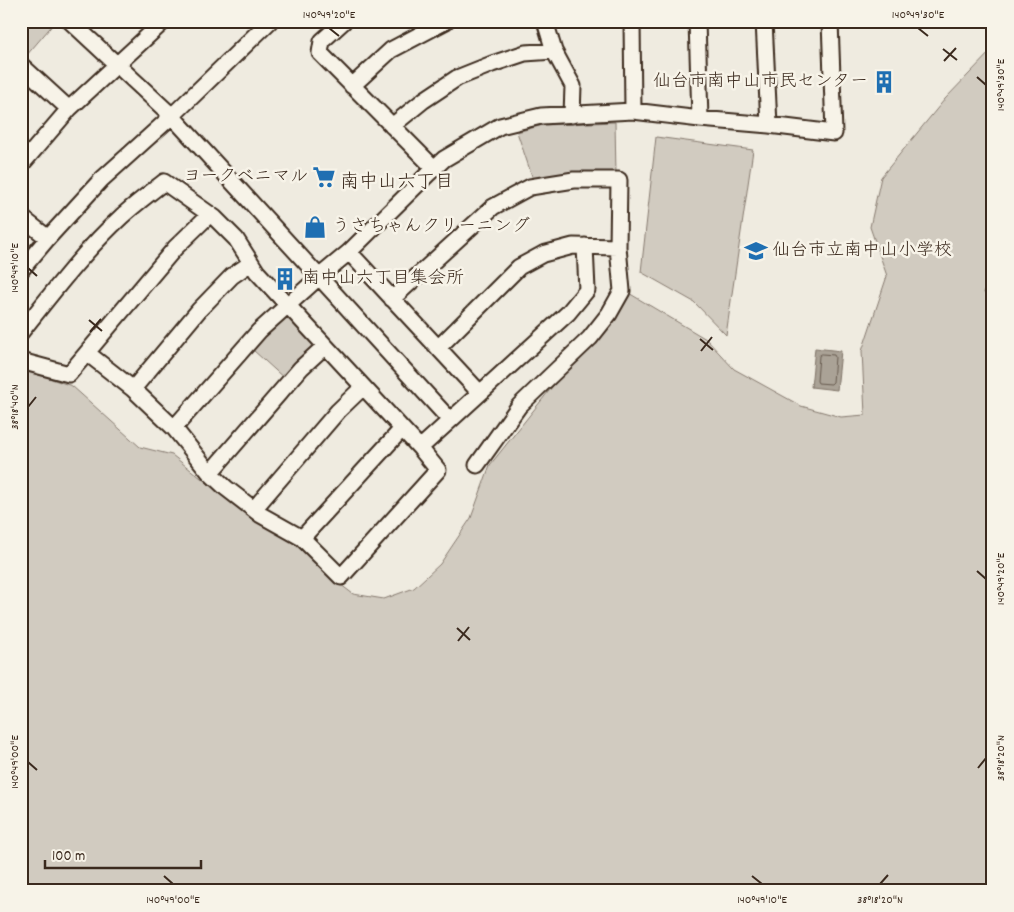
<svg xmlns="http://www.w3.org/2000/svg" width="1014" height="912" viewBox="0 0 1014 912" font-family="Dekko,'Klee One',sans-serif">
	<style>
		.green { fill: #d1cbc0; stroke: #867a6f }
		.water { fill: #aaa296; stroke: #7e7266 }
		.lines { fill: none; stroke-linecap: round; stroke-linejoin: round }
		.shore { stroke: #675a4e; stroke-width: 1 }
		.minor-casing { stroke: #3b2a1e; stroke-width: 19 }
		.minor { stroke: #f7f3e8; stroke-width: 15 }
		.ticks { fill: none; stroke: #3b2a1e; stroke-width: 2 }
		.labels { text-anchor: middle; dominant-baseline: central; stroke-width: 5; stroke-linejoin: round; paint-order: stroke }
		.poi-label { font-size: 18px; fill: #3b2a1e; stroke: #f7f3e8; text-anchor: start }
		.neighbourhood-label { font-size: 19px; fill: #3b2a1e; stroke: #f7f3e8 }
		.neatline { fill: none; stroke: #3b2a1e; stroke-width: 2 }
		.ticks-label { font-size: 12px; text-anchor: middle; fill: #3b2a1e }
	</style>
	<rect width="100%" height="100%" fill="#efebe0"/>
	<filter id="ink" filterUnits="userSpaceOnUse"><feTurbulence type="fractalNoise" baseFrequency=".02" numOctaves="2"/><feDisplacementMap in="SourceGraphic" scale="10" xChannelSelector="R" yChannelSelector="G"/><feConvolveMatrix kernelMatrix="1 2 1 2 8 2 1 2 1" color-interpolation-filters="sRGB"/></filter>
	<g filter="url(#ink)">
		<path class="green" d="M 21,21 L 55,22 L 26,56 L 21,52 Z
			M 993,49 L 993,891 L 21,891 L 21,370 L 34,373 L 72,386 L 140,447 L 172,455 L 249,516 L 289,539 L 332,578 L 353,594 L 384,599 L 414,588 L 440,564 L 471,518 L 490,465 L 564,372 L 608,329 L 627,292 L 706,339 L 734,369 L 801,406 L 841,417 L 865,415 L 862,351 L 887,276 L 870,227 L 881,177 L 945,99 Z
			M 615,122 L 616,175 L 534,182 L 517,132 L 543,125 Z
			M 656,137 L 753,150 L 726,335 L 694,302 L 641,272 Z
			M 287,313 L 318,345 L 286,380 L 253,350 Z"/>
		<path class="water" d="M 993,260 L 993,301 L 984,293 Z
			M 815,348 L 841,351 L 837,390 L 811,387 Z"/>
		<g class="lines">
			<path class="shore" d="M 822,354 L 834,355 L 835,357 L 833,382 L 831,384 L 818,383 L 817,381 L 819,356 Z"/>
			<defs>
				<path id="minor" d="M 70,21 L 172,116 L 450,420
					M 344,21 L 322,41 L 320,53 L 434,168
					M 545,21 L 554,51 L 573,86 L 572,115
					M 632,21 L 633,111
					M 697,21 L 700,119
					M 764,21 L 769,125
					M 21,65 L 69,109
					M 352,86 L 391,50 L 446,21
					M 392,126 L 424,100 L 457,78 L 492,64 L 525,53 L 554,51
					M 21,165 L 69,109 L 164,21
					M 21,217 L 48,238
					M 349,252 L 480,393
					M 21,270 L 48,238 L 101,180 L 172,116 L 270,21
					M 392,299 L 493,207 L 530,187 L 574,180 L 619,180 L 618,247 L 622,291 L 609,314 L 590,338 L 519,406 L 477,465
					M 21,332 C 53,292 84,251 122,216 C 135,204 150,193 164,182 L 215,218 L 236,239 L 257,272 L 420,448 L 438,470 L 341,577 L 302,538 L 261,515 L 226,488 L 210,473 L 174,428 L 133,389 L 87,353
					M 438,348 L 519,267 L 543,254 L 573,246 L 618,247
					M 21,361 L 69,374 L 175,248 L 210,214
					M 133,389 L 199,310 L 232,276 L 251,263
					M 174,428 L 259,331 L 319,277 L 349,252 L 429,173 L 444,159 L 500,126 L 541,116 L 633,111 L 700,119 L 769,125 L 834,133 L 830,21
					M 420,448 L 568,313 L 587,290 L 585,246
					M 210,473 L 301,368 L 325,346
					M 254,509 L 338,411 L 363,387
					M 302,538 L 402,429"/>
			</defs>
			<use href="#minor" class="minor-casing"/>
			<use href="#minor" class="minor"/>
		</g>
	</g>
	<path class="ticks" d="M 329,28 L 339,36M 918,28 L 928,36M 943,49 L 957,60M 944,61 L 956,48M 977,77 L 986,85M 28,268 L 37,276M 89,320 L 102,331M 90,332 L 101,319M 700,339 L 713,350M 701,351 L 712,337M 28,407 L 36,397M 977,571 L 986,579M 457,628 L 470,640M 458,641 L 469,627M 28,762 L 37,770M 978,768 L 986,758M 164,876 L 173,884M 752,876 L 762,884M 880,884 L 888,875"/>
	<defs>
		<symbol id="building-bare" viewBox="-9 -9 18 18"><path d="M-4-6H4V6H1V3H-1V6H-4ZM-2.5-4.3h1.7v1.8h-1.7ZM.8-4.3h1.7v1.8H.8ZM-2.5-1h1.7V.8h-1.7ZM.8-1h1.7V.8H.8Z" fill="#1f6fb2" stroke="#f7f3e8" stroke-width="2.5" paint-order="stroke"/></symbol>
		<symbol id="supermarket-bare" viewBox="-9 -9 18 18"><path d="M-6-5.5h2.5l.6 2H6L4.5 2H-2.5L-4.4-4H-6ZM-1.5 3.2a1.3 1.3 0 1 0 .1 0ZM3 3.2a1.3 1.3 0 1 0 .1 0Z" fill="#1f6fb2" stroke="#f7f3e8" stroke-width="2.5" paint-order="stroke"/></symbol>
		<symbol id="shop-bare" viewBox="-9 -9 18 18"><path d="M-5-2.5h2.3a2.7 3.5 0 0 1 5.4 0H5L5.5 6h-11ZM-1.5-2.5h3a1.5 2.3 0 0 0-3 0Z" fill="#1f6fb2" stroke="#f7f3e8" stroke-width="2.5" paint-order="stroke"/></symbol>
		<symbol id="school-bare" viewBox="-9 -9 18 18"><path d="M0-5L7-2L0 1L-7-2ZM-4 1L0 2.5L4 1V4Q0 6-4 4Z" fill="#1f6fb2" stroke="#f7f3e8" stroke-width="2.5" paint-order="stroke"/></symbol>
	</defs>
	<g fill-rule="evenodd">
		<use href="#building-bare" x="868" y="66" width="32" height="32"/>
		<use href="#supermarket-bare" x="308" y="161" width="32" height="32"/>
		<use href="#shop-bare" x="299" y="211" width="32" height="32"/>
		<use href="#school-bare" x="740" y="235" width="32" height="32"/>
		<use href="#building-bare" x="269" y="263" width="32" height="32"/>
	</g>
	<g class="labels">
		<g class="poi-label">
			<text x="868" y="82" text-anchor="end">仙台市南中山市民センター</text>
			<text x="308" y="177" text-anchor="end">ヨークベニマル</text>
			<text x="332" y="227">うさちゃんクリーニング</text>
			<text x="772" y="251">仙台市立南中山小学校</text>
			<text x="302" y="279">南中山六丁目集会所</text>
		</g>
		<g class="neighbourhood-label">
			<text x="397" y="183">南中山六丁目</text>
		</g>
	</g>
	<rect width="1014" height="912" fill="none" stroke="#f7f3e8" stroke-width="55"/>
	<path d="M45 860v8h156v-8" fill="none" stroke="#3b2a1e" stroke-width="2.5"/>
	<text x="52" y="860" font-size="15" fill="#3b2a1e" stroke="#f7f3e8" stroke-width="4" paint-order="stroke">100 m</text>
	<rect x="28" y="28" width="958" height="856" class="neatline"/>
	<g class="ticks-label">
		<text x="329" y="18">140°49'20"E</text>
		<text x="918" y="18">140°49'30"E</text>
		<text transform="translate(1000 85) rotate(-90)" y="4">140°49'30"E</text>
		<text transform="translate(14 268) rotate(-90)" y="4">140°49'10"E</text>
		<text transform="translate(14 407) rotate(-90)" y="4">38°18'40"N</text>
		<text transform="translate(1000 579) rotate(-90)" y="4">140°49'20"E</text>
		<text transform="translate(1000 758) rotate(-90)" y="4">38°18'20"N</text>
		<text transform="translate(14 762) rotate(-90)" y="4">140°49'00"E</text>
		<text x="173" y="903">140°49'00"E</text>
		<text x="762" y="903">140°49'10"E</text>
		<text x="880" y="903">38°18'20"N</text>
	</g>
</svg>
